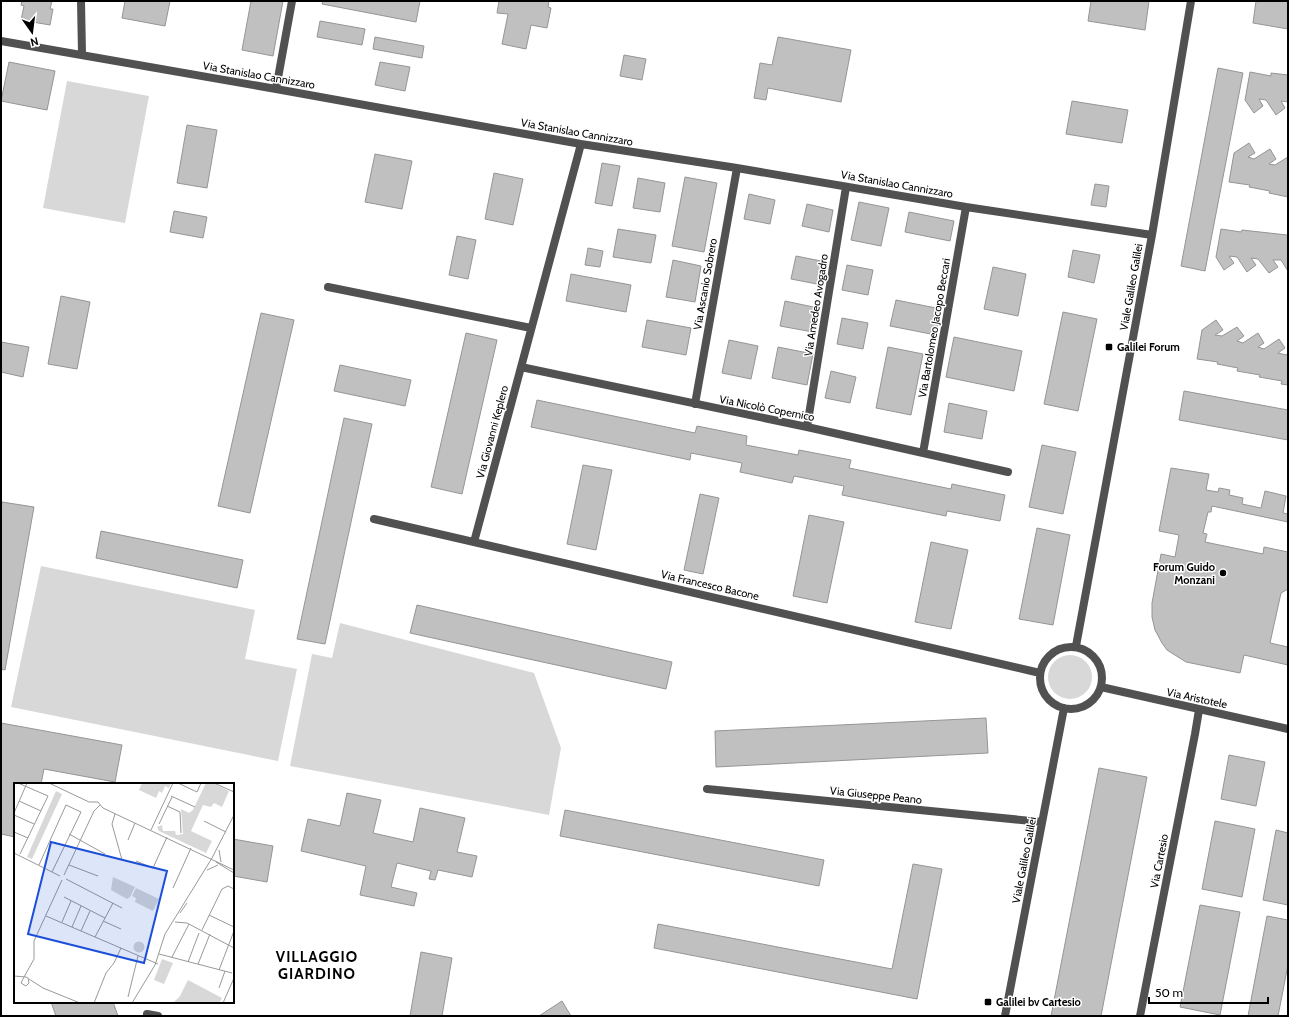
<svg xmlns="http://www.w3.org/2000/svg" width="1289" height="1017" viewBox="0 0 1289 1017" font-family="Cabin,sans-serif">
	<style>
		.green { fill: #d8d8d8 }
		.building { fill: #c0c0c0; stroke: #959595 }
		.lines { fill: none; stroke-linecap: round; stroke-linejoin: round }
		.minor { stroke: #515151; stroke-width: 8 }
		.poi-dot { fill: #000; stroke: #fff; stroke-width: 1.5 }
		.labels { text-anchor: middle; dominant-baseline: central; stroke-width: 3; stroke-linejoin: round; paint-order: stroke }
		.street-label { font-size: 11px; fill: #000; stroke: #fff }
		.poi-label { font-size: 11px; font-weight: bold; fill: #000; stroke: #fff; text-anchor: start }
		.district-label { font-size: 15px; font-weight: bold; letter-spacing: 1px; fill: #000; stroke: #fff }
		.inset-road { fill: none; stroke: #999; stroke-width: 1 }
		.view { fill: #1d4ed8; fill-opacity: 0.15; stroke: #1d4ed8; stroke-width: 2 }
		.inset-edge { fill: none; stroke: #000; stroke-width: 2 }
	</style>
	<rect width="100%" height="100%" fill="#fff"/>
	<path class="green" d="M 67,81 L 149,96 L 125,223 L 43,208 Z
		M 41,566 L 255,610 L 245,659 L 297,669 L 278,761 L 11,707 Z
		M 340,623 L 534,673 L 561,748 L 549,815 L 290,766 L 312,654 L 332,658 Z
		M1048 677a22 22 0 1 1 44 0a22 22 0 1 1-44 0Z"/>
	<path class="building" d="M 22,1 L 52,1 L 50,9 L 53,9 L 50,25 L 21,20 L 24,6 L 21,5 Z
		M 125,1 L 170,1 L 165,26 L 122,18 Z
		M 251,1 L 283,1 L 273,56 L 242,50 Z
		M 323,1 L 420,1 L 416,22 L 322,4 Z
		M 499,1 L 549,1 L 548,7 L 551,8 L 547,28 L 531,25 L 526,49 L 502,44 L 508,14 L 497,13 Z
		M 1091,1 L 1149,1 L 1145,30 L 1088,21 Z
		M 1256,1 L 1288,1 L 1288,29 L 1253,23 Z
		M 320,21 L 365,29 L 362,45 L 317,37 Z
		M 375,37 L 424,46 L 422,58 L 373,49 Z
		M 778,37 L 851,50 L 841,102 L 768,88 L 766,100 L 754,98 L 760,63 L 772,65 Z
		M 624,55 L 646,59 L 642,80 L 620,76 Z
		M 9,62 L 55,71 L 47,110 L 1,101 Z
		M 380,62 L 410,67 L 405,91 L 375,85 Z
		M 1218,68 L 1243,73 L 1205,271 L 1181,266 Z
		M 1250,72 L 1271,76 L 1271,73 L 1288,75 L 1288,102 L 1281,101 L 1285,108 L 1276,115 L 1266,100 L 1259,99 L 1263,106 L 1254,113 L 1245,100 Z
		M 1072,101 L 1128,110 L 1122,143 L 1066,134 Z
		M 187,125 L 217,130 L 207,188 L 177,183 Z
		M 1249,143 L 1255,153 L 1248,157 L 1254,159 L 1270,149 L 1276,159 L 1269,164 L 1275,165 L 1288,157 L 1288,197 L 1269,193 L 1270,191 L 1249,187 L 1250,185 L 1229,182 L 1234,153 Z
		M 375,154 L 412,161 L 402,209 L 365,202 Z
		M 602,163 L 620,166 L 612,206 L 595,203 Z
		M 494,173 L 523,179 L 513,225 L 485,219 Z
		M 685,177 L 717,183 L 704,252 L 672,246 Z
		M 638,178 L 665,183 L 660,212 L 633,208 Z
		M 1095,184 L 1109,186 L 1106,207 L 1091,205 Z
		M 749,194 L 775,200 L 770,224 L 744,219 Z
		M 859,202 L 889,208 L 881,246 L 851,240 Z
		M 807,204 L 833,210 L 829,232 L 802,226 Z
		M 174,211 L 207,217 L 203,238 L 170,232 Z
		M 909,212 L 954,221 L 950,241 L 905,232 Z
		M 618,229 L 656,235 L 651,263 L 613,257 Z
		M 1221,229 L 1241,232 L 1242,230 L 1287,235 L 1288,234 L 1288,271 L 1281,260 L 1273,260 L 1278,267 L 1269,273 L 1258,259 L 1251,258 L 1256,265 L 1247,272 L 1237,257 L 1229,256 L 1234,263 L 1224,270 L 1216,257 Z
		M 457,236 L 476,240 L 468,279 L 449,275 Z
		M 588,248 L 603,251 L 600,267 L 585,265 Z
		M 1073,250 L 1100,255 L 1094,283 L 1068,277 Z
		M 796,256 L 826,262 L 822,285 L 791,279 Z
		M 673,260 L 701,266 L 695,302 L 666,297 Z
		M 847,265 L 873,270 L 868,295 L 842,290 Z
		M 993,267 L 1026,274 L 1018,316 L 984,309 Z
		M 571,274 L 631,285 L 626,312 L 566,301 Z
		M 61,296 L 90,302 L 77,369 L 48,364 Z
		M 896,300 L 941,309 L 936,335 L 890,326 Z
		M 785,301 L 818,308 L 813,332 L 780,326 Z
		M 1063,312 L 1097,319 L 1078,411 L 1044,404 Z
		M 261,313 L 294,320 L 250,513 L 218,506 Z
		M 842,318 L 868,323 L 863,349 L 837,344 Z
		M 647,320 L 691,328 L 686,355 L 642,347 Z
		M 1216,320 L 1223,330 L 1215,335 L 1222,336 L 1237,327 L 1244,336 L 1237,341 L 1243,343 L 1258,333 L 1264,343 L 1258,347 L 1264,349 L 1279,339 L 1285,348 L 1278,353 L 1286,355 L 1288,353 L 1288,385 L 1281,384 L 1282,381 L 1259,377 L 1260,375 L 1237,371 L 1238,368 L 1217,364 L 1218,362 L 1197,359 L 1202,330 Z
		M 466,333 L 497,340 L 462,494 L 431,487 Z
		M 954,337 L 1022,351 L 1014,391 L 946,377 Z
		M 729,340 L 758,346 L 751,379 L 722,373 Z
		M 1,342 L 29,347 L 23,377 L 1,372 Z
		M 778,347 L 813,354 L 807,385 L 772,378 Z
		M 888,347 L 923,354 L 911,415 L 876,408 Z
		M 340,365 L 411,380 L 405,406 L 334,391 Z
		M 831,371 L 856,377 L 850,403 L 825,398 Z
		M 1184,391 L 1288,410 L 1288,440 L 1179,420 Z
		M 537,400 L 695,433 L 697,426 L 747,436 L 746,445 L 798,455 L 799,450 L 851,460 L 849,468 L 951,489 L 952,484 L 1005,495 L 1000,521 L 947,511 L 946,516 L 842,495 L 844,486 L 794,476 L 792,483 L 740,472 L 742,463 L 691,453 L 690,460 L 531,427 Z
		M 949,403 L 987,411 L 982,439 L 944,432 Z
		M 344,418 L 372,424 L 325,644 L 297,639 Z
		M 1042,445 L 1076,452 L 1063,514 L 1029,507 Z
		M 583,465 L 612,470 L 596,550 L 567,544 Z
		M 1171,468 L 1209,474 L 1206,490 L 1218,492 L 1219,488 L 1230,490 L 1229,495 L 1243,498 L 1242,504 L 1261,508 L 1265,491 L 1286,496 L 1283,513 L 1288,514 L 1288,522 L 1212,506 L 1211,512 L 1208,512 L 1203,533 L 1207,534 L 1205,542 L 1263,554 L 1264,547 L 1288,552 L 1288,550 L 1288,589 L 1281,593 L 1270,643 L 1288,647 L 1288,665 L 1244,655 L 1240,673 L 1186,662 L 1167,650 L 1162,643 L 1155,630 L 1152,617 L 1152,603 L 1161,554 L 1175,557 L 1179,535 L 1159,531 Z
		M 700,494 L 719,498 L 703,574 L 684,570 Z
		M 2,502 L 34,507 L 5,670 L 1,669 L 1,509 Z
		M 809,515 L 844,522 L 827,603 L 793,596 Z
		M 1037,528 L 1070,535 L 1053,625 L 1019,619 Z
		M 101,531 L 243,560 L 237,588 L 96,558 Z
		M 931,542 L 968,550 L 951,629 L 915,622 Z
		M 417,605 L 672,662 L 666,689 L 410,633 Z
		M 986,718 L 988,753 L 716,767 L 715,731 Z
		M 1,723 L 122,745 L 115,782 L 44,769 L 41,784 L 15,784 L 15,837 L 1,834 Z
		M 1229,755 L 1265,762 L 1256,806 L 1221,799 Z
		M 1099,768 L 1147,777 L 1101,1016 L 1051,1016 Z
		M 347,793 L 381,800 L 373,833 L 413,842 L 420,808 L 465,818 L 457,852 L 477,856 L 472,877 L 438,870 L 435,880 L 429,879 L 431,871 L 397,863 L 391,887 L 417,893 L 414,906 L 360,895 L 366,866 L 301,851 L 308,819 L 340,826 Z
		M 565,810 L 824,860 L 819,886 L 560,836 Z
		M 1215,821 L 1255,829 L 1242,897 L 1202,889 Z
		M 1276,830 L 1288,833 L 1288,905 L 1263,900 Z
		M 233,839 L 273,846 L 267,882 L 233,876 Z
		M 913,864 L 942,869 L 917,999 L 654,948 L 658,924 L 892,969 Z
		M 1200,905 L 1240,912 L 1220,1015 L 1180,1007 Z
		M 1267,916 L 1288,920 L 1288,965 L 1278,1016 L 1248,1016 Z
		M 421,952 L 452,958 L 442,1016 L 410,1016 Z
		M 562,1001 L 571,1016 L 539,1016 Z
		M 51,1002 L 113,1002 L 118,1016 L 56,1016 Z"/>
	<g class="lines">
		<path class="minor" d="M 81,1 L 82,54
			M 1,41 L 276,89 L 581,144 L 737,168 L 966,207 L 1152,235
			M 276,89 L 292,1
			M 328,287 L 531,328
			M 521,367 L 807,427 L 1008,472
			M 695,404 L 737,168
			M 807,427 L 846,187
			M 923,453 L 966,207
			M 374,519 L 1040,673
			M 474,542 L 581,144
			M 1076,646 L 1152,235 L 1191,1
			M1040 678a31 31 0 1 1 62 0a31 31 0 1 1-62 0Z
			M 1101,687 L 1288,729
			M 707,789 L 1042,822
			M 147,1016 L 147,1014 L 158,1016
			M 1005,1016 L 1064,708
			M 1140,1016 L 1195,734 L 1199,710"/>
	</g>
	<g class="poi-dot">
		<rect x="1105" y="343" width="8" height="8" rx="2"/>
		<circle cx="1223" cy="573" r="4"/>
		<rect x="984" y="998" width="8" height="8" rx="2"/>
	</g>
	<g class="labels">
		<g class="street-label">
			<text transform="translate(259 75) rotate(10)">Via Stanislao Cannizzaro</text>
			<text transform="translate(577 132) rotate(10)">Via Stanislao Cannizzaro</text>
			<text transform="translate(897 184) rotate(10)">Via Stanislao Cannizzaro</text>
			<text transform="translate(705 284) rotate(-80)">Via Ascanio Sobrero</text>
			<text transform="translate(1131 287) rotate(-80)">Viale Galileo Galilei</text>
			<text transform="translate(816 305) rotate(-81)">Via Amedeo Avogadro</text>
			<text transform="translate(934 328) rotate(-80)">Via Bartolomeo Jacopo Beccari</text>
			<text transform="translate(767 408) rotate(11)">Via Nicolò Copernico</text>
			<text transform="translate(492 432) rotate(-75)">Via Giovanni Keplero</text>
			<text transform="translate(710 585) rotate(13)">Via Francesco Bacone</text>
			<text transform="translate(1197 698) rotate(12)">Via Aristotele</text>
			<text transform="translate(876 795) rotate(6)">Via Giuseppe Peano</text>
			<text transform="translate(1024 860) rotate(-79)">Viale Galileo Galilei</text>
			<text transform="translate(1159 861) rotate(-79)">Via Cartesio</text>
		</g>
		<g class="poi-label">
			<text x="1117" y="347">Galilei Forum</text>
			<text x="1215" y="567" text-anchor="end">Forum Guido<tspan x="1215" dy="13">Monzani</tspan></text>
			<text x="996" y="1002">Galilei bv Cartesio</text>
		</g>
		<g class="district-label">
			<text x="317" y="957">VILLAGGIO<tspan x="317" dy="17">GIARDINO</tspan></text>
		</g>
	</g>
	<g transform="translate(14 783)">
		<rect width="220" height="220" fill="#fff"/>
		<path d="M 128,0 L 157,0 L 155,5 L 151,3 L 148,10 L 145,8 L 142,15 L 125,7 ZM 192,0 L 199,0 L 215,8 L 208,24 L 200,20 L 197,24 L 189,22 L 177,48 L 198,58 L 192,70 L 145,48 L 143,44 L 148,42 L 149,48 L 161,48 L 162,52 L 169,51 L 167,26 L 175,30 L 179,27 ZM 42,8 L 48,11 L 18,76 L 13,74 ZM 99,94 L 121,104 L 116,114 L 113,116 L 97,107 ZM 122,105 L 145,116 L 139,128 L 121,119 L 122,115 L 118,113 ZM119.5 164a5.5 5.5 0 1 1 11 0a5.5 5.5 0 1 1-11 0ZM 148,176 L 159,180 L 150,201 L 140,197 ZM 174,197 L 208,215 L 205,220 L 159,220 L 166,213 Z" fill="#d8d8d8"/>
		<path class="inset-road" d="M 4,0 L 34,13 L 6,71M 35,0 L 75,19 L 84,19 L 89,25 L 220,87M 164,0 L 183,9 L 187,0M 200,0 L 220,9M 157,13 L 181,24M 5,18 L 27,28M 153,23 L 166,29 L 167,50M 0,30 L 13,0M 101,31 L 98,41 L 108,77M 0,32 L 20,41M 190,38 L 212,49M 145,41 L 158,14M 137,47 L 159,0M 0,49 L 14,55M 55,51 L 91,71M 114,57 L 121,40M 205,67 L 207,79M 0,70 L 46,93M 122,78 L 139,85 L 153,54M 202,79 L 220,90M 25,82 L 52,22 L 67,29 L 38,89M 55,82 L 84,93M 193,87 L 204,82M 50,92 L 80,28 L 86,22M 52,96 L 108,125M 159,105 L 177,65M 50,114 L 91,135M 166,130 L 173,120M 195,132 L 220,144M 32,133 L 144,181M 89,138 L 107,146M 48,139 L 57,118M 161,139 L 173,140 L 220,165M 58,144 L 67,123M 188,147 L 208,106 L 214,103 L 220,106M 67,148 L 76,128M 81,154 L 99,120M 145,171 L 218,190M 158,174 L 175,141M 174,179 L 185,150M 184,181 L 196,151M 205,187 L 220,148M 0,193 L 12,194 L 14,195 L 15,200 L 12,203 L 7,200 L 10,194M 10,194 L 20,176 L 20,158 L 48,97M 15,196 L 29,205 L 66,220M 205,205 L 211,188M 114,214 L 124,173M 80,220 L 92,190 L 100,180 L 107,165M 118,220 L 141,182 L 151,151 L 198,75 L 220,32M 209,220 L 220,195"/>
		<path class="view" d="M 37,59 L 153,88 L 130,180 L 14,151 Z"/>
		<rect width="220" height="220" class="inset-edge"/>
	</g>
	<rect width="1289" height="1017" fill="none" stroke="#000000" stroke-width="4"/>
	<g transform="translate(32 32) rotate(166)" stroke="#ffffff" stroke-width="3" paint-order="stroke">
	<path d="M0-3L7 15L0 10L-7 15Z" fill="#000000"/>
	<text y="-6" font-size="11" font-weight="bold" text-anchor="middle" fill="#000000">N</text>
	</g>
	<path d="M1149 997v6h119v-6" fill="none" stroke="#000000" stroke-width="2"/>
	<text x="1155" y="997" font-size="12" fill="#000000" stroke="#ffffff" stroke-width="3" paint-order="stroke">50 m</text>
</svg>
